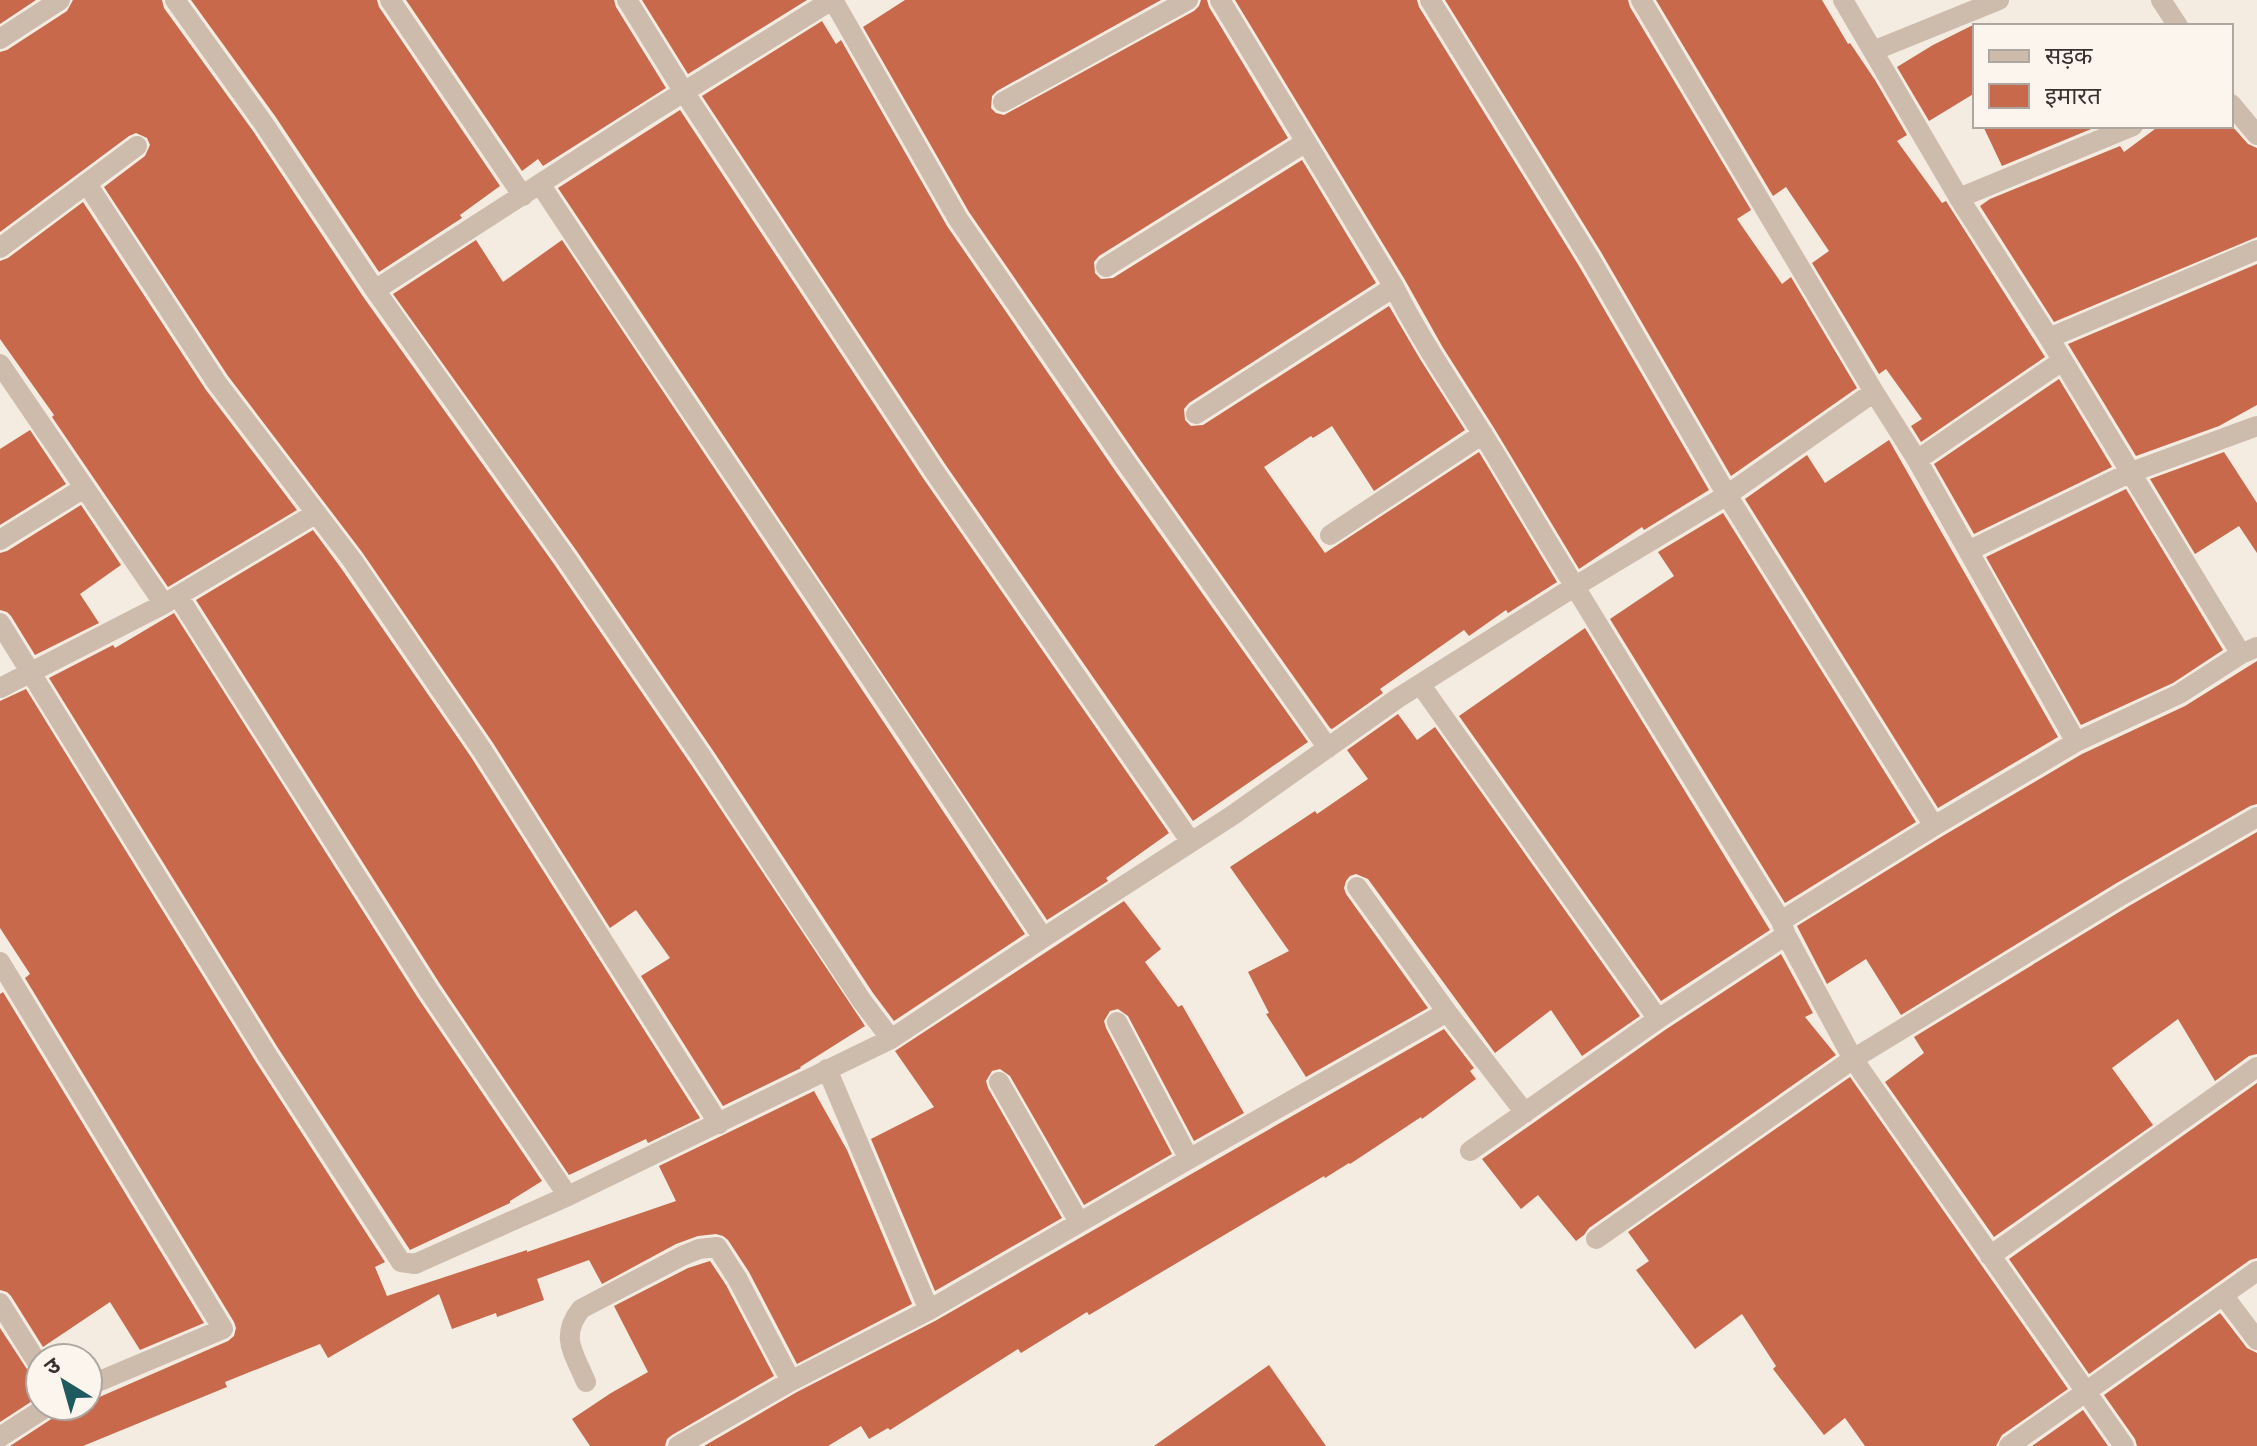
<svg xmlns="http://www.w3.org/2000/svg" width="2257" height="1446" viewBox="0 0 2257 1446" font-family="'Work Sans','Noto Sans Devanagari',sans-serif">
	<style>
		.building { fill: #c8694b }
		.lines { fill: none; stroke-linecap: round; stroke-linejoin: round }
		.minor { stroke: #cdbbac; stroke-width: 20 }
	</style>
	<rect width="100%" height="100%" fill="#f4ebe1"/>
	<path class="building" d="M 0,0 L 36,0 L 0,24 Z
		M 73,0 L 162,0 L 164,8 L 253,131 L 364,298 L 554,564 L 692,766 L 865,1026 L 800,1067 L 801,1068 L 723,1106 L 641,976 L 670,958 L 636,910 L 610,928 L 493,743 L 362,552 L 228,376 L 104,187 L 145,156 L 150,145 L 147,138 L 136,133 L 129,136 L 0,232 L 0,52 L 7,50 L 67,11 Z
		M 191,0 L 377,0 L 379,7 L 500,186 L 460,215 L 462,218 L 379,272 L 275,116 Z
		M 406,0 L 614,0 L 616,7 L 666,88 L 543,166 L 538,159 L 522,171 Z
		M 642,0 L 807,0 L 688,74 Z
		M 905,0 L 1161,0 L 997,91 L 992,96 L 991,108 L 996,113 L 1004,115 L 1194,11 L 1199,6 L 1201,0 L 1207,0 L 1209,7 L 1288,138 L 1099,256 L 1094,262 L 1095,273 L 1101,279 L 1113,278 L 1302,160 L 1376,283 L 1189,403 L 1184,409 L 1185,420 L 1191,426 L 1203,425 L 1389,306 L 1420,359 L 1465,430 L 1374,491 L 1332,426 L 1313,438 L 1311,436 L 1264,467 L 1325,553 L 1479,452 L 1557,582 L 1508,613 L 1506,610 L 1469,636 L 1464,630 L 1380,689 L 1383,693 L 1332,729 L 1330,728 L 1138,457 L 969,212 L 863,27 Z
		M 1235,0 L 1417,0 L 1419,7 L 1579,266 L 1709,490 L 1644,530 L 1642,527 L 1579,569 L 1494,428 L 1442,346 L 1405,280 Z
		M 1445,0 L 1628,0 L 1630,7 L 1751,210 L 1737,219 L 1782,284 L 1791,277 L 1857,388 L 1731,476 L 1601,252 Z
		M 1656,0 L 1822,0 L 1848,44 L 1850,43 L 1875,80 L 1907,135 L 1897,141 L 1942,203 L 1946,201 L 2045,357 L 1921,442 L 1911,426 L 1922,419 L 1886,369 L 1879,374 L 1812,263 L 1829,251 L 1786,187 L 1773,196 Z
		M 822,21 L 836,44 L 841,40 L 947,226 L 1116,472 L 1308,742 L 1193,821 L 945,464 L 702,96 Z
		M 1975,24 L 1975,93 L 1929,121 L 1897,67 L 1933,45 Z
		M 680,110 L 923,478 L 1169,833 L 1106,878 L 1108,881 L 1047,920 L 558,188 Z
		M 1983,126 L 2096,126 L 2096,127 L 2002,166 Z
		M 2159,126 L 2232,126 L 2248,144 L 2257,148 L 2257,237 L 2054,322 L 1980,206 L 1990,199 L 2120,146 L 2124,152 Z
		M 83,202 L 206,390 L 297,510 L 168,587 L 52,417 L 54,415 L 0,339 L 0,261 L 8,258 Z
		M 476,240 L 503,282 L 562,240 L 1025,934 L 894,1021 L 873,993 L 714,752 L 576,550 L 393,294 Z
		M 2257,264 L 2257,405 L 2219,426 L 2136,456 L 2068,344 Z
		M 2059,379 L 2112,467 L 1974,534 L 1934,464 Z
		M 30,430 L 66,484 L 0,525 L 0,449 Z
		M 1889,440 L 2058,737 L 1938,808 L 1745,499 L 1807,455 L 1825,483 Z
		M 2224,452 L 2257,503 L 2257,553 L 2239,526 L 2195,554 L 2150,479 Z
		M 2126,489 L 2223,650 L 2173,683 L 2081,725 L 1986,557 Z
		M 81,505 L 121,565 L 80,594 L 99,623 L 35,655 L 11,616 L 7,612 L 0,610 L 0,553 L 7,551 Z
		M 1723,513 L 1916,822 L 1785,903 L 1610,619 L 1674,576 L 1658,552 Z
		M 313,530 L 341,568 L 471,757 L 700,1118 L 648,1143 L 646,1139 L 569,1175 L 440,984 L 196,600 Z
		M 174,613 L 418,998 L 542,1181 L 510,1201 L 510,1203 L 410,1250 L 278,1048 L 49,678 L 113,645 L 115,648 Z
		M 1585,628 L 1770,930 L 1661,1001 L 1459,716 Z
		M 2257,661 L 2257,804 L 2250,806 L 2115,884 L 1901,1015 L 1866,959 L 1827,984 L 1797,926 L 1941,837 L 2082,754 L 2185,706 Z
		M 26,689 L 256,1062 L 385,1262 L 375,1267 L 387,1296 L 527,1250 L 527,1252 L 676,1201 L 659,1166 L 814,1091 L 847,1150 L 912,1304 L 797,1364 L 749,1272 L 728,1240 L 723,1236 L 716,1234 L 698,1236 L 676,1244 L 602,1284 L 589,1260 L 537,1279 L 544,1300 L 497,1317 L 496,1313 L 452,1329 L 439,1294 L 328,1358 L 320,1344 L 225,1382 L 227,1387 L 83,1446 L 10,1446 L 56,1416 L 72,1408 L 88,1406 L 88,1402 L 228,1341 L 234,1336 L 236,1328 L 234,1322 L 25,978 L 30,974 L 0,928 L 0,701 Z
		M 1398,714 L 1417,740 L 1435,727 L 1640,1016 L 1582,1056 L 1551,1010 L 1495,1053 L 1368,879 L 1356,874 L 1350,876 L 1346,881 L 1344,888 L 1346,894 L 1428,1008 L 1306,1077 L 1266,1014 L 1269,1013 L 1248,972 L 1289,951 L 1230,867 L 1315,811 L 1317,814 L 1368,779 L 1347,750 Z
		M 2257,832 L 2257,1054 L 2249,1056 L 2215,1081 L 2178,1019 L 2112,1068 L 2153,1125 L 1994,1237 L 1885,1082 L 1924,1053 L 1914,1037 L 2129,906 Z
		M 1124,901 L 1161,949 L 1145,962 L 1178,1007 L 1182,1005 L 1244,1113 L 1194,1141 L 1128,1016 L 1118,1009 L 1110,1011 L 1104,1021 L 1106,1028 L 1172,1154 L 1084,1205 L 1010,1076 L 1000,1069 L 992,1071 L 986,1081 L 988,1088 L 1062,1218 L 935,1291 L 871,1139 L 934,1107 L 895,1051 Z
		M 1781,954 L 1813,1013 L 1805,1017 L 1836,1055 L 1589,1228 L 1584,1235 L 1576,1241 L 1538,1195 L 1521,1209 L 1482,1159 L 1665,1030 Z
		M 3,992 L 204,1323 L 140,1350 L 110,1302 L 43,1347 L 11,1296 L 7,1292 L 0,1290 L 0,994 Z
		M 1444,1029 L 1474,1068 L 1470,1071 L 1476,1079 L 1422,1119 L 1421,1117 L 1350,1164 L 1349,1163 L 1325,1178 L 1324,1176 L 1089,1315 L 1087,1312 L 1021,1353 L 1018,1349 L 890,1430 L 888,1428 L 869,1439 L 861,1426 L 828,1446 L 704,1446 L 797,1392 L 935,1321 Z
		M 1850,1077 L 2068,1389 L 2002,1435 L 1996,1446 L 1865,1446 L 1845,1418 L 1824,1435 L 1773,1369 L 1776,1366 L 1742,1314 L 1695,1349 L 1636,1270 L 1649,1261 L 1628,1232 Z
		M 2257,1083 L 2257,1258 L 2250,1260 L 2089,1374 L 2009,1259 Z
		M 710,1261 L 726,1285 L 774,1376 L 672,1435 L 667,1439 L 665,1446 L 590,1446 L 572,1419 L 611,1393 L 648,1372 L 614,1306 L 688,1268 Z
		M 2220,1313 L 2247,1348 L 2257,1353 L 2257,1446 L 2137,1446 L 2135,1439 L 2104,1395 Z
		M 0,1328 L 40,1389 L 40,1396 L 0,1422 Z
		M 1269,1365 L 1326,1446 L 1154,1446 Z
		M 2083,1410 L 2108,1446 L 2032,1446 Z"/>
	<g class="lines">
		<path class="minor" d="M 175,0 L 264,124 L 375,290 L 565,557 L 703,759 L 862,1001 L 891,1039
			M 390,0 L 523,196
			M 627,0 L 684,92 L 934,471 L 1191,842
			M 833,0 L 958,219 L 1127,464 L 1328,748
			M 1220,0 L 1394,287 C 1424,347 1463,401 1498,459 C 1590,614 1686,768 1781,921
			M 1430,0 L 1590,259 L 1727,495 L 1934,826
			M 1641,0 L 1874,392 L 1917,460 L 2076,742
			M 1843,0 L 1959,198 L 2049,338 L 2241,654
			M 2161,0 L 2178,26
			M 0,39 L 60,0
			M 1873,51 L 1999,0
			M 1003,102 L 1188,0
			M 2231,104 L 2257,135
			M 87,184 L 217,383 L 352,560 L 482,750 L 719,1124
			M 540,184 C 706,436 878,685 1043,938
			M 1959,198 L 2133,126
			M 0,248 L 137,146
			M 1106,267 L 1306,142
			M 375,290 L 653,111 L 832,0
			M 2049,338 L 2257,250
			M 0,364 L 164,604
			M 1196,414 L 1394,287
			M 1917,460 L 2062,361
			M 1330,535 L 1483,434
			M 0,540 L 84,488
			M 1968,551 L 2129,473 L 2257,426
			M 178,596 L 429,991 L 568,1196
			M 0,623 L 267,1055 L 401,1262 L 415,1264 L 568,1196 L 891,1039 L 1043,938 L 1233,815 L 1398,698 L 1574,587 L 1727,495 L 1874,392
			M 1420,684 L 1658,1019
			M 0,688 L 164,604 L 315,514
			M 1357,887 L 1447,1012 L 1525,1113
			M 1786,935 L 1853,1059 L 2124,1446
			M 0,962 L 223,1329 L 88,1386
			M 1117,1022 L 1189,1159
			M 827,1069 L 929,1310
			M 999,1082 L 1079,1222
			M 1470,1151 L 1658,1019 L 1786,935 L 1781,921 L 1934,826 L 2076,742 L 2179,694 L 2241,654 L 2257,647
			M 1596,1239 L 1853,1059 L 2122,895 L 2257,817
			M 1990,1256 L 2257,1067
			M 2223,1295 L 2257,1340
			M 0,1303 L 40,1367
			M 586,1382 C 574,1353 559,1337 581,1309 L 682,1256 L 699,1249 L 717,1247 L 737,1278 L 791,1381
			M 0,1437 L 48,1406
			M 678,1446 L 791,1381 L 929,1310 L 1189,1159 L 1447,1012
			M 2009,1446 L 2257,1271"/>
	</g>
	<rect x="1973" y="24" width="260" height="104" fill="#fbf5ee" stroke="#aea6a0" stroke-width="2"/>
	<rect x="1989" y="50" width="40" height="12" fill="#cdbbac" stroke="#aea6a0" stroke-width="2"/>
	<text x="2045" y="64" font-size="24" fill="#3b302b">सड़क</text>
	<rect x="1989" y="84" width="40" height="24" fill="#c8694b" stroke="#aea6a0" stroke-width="2"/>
	<text x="2045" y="104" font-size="24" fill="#3b302b">इमारत</text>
	<g transform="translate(64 1382) rotate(323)"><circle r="38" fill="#fbf5ee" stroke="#aea6a0" stroke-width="2"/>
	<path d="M0-6L14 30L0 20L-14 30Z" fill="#1f5a5e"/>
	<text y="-12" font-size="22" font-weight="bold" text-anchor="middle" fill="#3b302b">उ</text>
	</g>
</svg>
